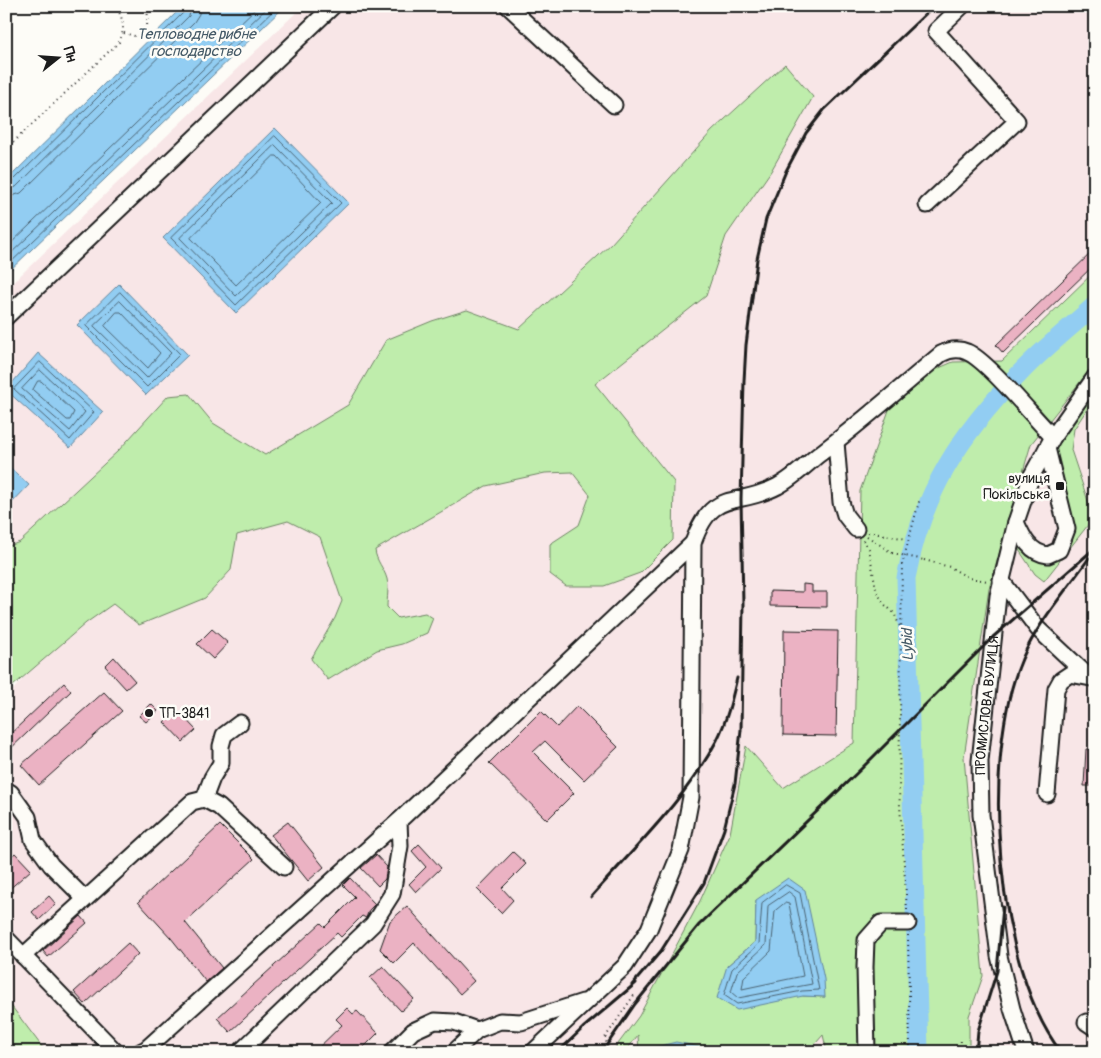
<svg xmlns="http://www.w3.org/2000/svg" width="1101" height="1058" viewBox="0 0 1101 1058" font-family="Pangolin,sans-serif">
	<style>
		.built { fill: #f8e6e7 }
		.green { fill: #bfedac; stroke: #6e8464; fill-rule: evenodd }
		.water { fill: #92cdf2; stroke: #63869c }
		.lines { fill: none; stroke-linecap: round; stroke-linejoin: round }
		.shore { stroke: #4b6372; stroke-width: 1 }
		.river { stroke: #92cdf2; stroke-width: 19 }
		.building { fill: #ebb2c3; stroke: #1c1c1c }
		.minor-casing { stroke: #1c1c1c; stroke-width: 19 }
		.path { stroke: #1c1c1c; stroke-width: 2; stroke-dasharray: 1 4; stroke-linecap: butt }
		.minor { stroke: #fdfcf7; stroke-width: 15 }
		.rail { stroke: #1c1c1c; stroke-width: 3 }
		.path-bridge { stroke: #1c1c1c; stroke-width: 2; stroke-dasharray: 1 4; stroke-linecap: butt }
		.poi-dot { fill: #1c1c1c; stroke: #fdfcf7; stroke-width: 2 }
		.labels { text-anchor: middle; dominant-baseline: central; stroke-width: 5; stroke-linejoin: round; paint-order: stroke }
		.poi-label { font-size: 14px; fill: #1c1c1c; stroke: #fdfcf7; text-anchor: end }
		.street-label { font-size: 14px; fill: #1c1c1c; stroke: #fdfcf7 }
		.water-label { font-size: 15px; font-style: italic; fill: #455a67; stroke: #fdfcf7 }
	</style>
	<rect width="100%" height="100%" fill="#fdfcf7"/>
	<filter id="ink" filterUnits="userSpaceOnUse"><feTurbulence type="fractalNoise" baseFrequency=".02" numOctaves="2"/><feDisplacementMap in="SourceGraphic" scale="10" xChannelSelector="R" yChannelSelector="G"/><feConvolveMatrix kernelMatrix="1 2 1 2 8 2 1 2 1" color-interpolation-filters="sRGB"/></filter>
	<g filter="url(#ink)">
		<path class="built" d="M 303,6 L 1095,6 L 1095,1052 L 6,1052 L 6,698 L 36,663 L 6,630 L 6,289 Z"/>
		<path class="green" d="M 785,64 L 813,97 L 771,171 L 726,236 L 706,296 L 595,384 L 674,482 L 673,540 L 640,573 L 604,586 L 566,586 L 550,574 L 550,544 L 579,525 L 590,495 L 572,472 L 545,473 L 486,486 L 375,550 C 376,561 384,568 387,579 C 389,588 387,598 387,607 L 398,618 L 425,613 L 433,618 L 427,633 L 402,644 L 377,650 L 328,680 L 311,659 L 335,618 L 342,601 L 320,537 L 288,521 L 237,535 L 231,570 L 205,598 L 139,625 L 113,604 L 86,623 L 6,692 L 6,547 L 20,542 L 118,451 L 168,396 L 189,394 L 213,423 L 265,455 L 348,405 L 386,340 L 432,321 L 467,310 L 519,329 L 611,244 L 712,131 Z
			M 1095,271 L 1095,363 L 1031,444 L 989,589 L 964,757 L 983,976 L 969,1016 L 969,1052 L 827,1052 L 823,1035 L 808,1052 L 705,1052 L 705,1049 L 652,1048 L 650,1052 L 639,1052 L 638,1035 L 625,1052 L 612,1052 L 639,1016 L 700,901 L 730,834 L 746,746 L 783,788 L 854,743 L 860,491 L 889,410 L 932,371 L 953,362 L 1002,361 ZM 756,900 L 825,997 L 803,996 L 727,966 L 755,942 Z
			M 1095,390 L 1095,397 L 1074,429 L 1071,450 L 1092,513 L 1088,525 L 1044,581 L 1035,574 L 1019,550 L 1022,536 L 1048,555 L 1067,529 L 1053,449 Z
			M 6,999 L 46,1052 L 6,1052 Z"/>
		<path class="water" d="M 183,6 L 285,6 L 6,274 L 6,181 Z
			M 275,128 L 349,203 L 236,313 L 163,238 Z
			M 119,284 L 188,355 L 146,395 L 77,325 Z
			M 38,353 L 103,412 L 70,448 L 6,390 Z
			M 6,464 L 29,485 L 6,509 Z
			M 788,878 L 805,890 L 824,979 L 825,997 L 803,996 L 737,1010 L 717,998 L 727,966 L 755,942 L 756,900 Z
			M 676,1042 L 705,1048 L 705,1052 L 650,1052 L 652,1048 Z"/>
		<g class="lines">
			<path class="shore" d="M 275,136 L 341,203 L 236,305 L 171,238 Z
				M 275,145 L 332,203 L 236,296 L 180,238 Z
				M 274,156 L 277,156 L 321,203 L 236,285 L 191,238 Z
				M 6,184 L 12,182 L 184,12 L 186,6
				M 6,190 L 16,187 L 189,16 L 192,6
				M 6,198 L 21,193 L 194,22 L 199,14 L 200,6
				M 6,248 L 258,6
				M 6,258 L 269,6
				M 6,267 L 278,6
				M 120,292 L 180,354 L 147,387 L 86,326 Z
				M 120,301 L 171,353 L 147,378 L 94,326 Z
				M 117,312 L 121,312 L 160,353 L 148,368 L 105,326 Z
				M 40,362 L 94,412 L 70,440 L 14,389 Z
				M 40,370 L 85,412 L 70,431 L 22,389 Z
				M 38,381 L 41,381 L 74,412 L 70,420 L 67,420 L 33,390 Z
				M 786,885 L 800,893 L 819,990 L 802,991 L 737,1004 L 724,995 L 732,969 L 759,944 L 762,903 Z
				M 789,892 L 795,897 L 812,984 L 738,998 L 731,992 L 737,972 L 766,945 L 768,906 Z
				M 785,903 L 789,904 L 803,976 L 742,989 L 744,977 L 771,951 L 775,911 Z"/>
			<path class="river" d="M 919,1052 L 906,578 C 922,492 961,433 1021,372 C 1044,348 1071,327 1095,305"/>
		</g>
		<path class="building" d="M 1095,249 L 1095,264 L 1003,353 L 996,345 Z
			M 803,584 L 812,585 L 812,592 L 827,592 L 827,607 L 770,606 L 770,591 L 803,592 Z
			M 212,629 L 228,643 L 213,659 L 197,644 Z
			M 784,630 L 838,631 L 836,736 L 783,735 Z
			M 114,657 L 135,681 L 126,689 L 105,666 Z
			M 64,683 L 71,691 L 6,753 L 6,738 Z
			M 104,692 L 122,711 L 39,785 L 21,765 Z
			M 151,704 L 158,711 L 146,722 L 139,716 Z
			M 577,706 L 618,747 L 584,780 L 545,741 L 533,752 L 574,793 L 547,820 L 489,763 L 541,711 L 557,727 Z
			M 177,710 L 196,730 L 183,742 L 164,722 Z
			M 1086,749 L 1095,750 L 1095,786 L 1084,786 Z
			M 288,822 L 324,867 L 308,881 L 271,835 Z
			M 220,825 L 254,859 L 185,922 L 222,968 L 206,982 L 171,938 L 138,902 Z
			M 419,844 L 441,868 L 416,892 L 409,884 L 426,867 L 412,851 Z
			M 513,852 L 526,864 L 502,888 L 513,900 L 501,913 L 477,889 Z
			M 15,853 L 31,870 L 6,892 L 6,861 Z
			M 376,855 L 387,867 L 385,879 L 378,886 L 361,868 Z
			M 350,878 L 375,904 L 369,910 L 366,918 L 362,916 L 341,937 L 337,933 L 230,1032 L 217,1018 L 321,923 L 325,927 L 355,897 L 343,885 Z
			M 49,896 L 56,904 L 39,920 L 32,912 Z
			M 407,906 L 474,981 L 460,994 L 414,943 L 394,963 L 380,949 L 390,921 Z
			M 81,916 L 87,923 L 48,957 L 43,951 Z
			M 128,943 L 138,954 L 85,1004 L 74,992 Z
			M 383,966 L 414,999 L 401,1011 L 370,978 Z
			M 347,1008 L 353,1014 L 357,1011 L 378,1033 L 359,1052 L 314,1052 L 342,1025 L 336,1019 Z"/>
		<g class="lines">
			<defs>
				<g id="minor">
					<path d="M 508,6 L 614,105"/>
					<path d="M 927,205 L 1017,121 L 936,31 L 962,6"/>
					<path d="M 6,317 L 333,6"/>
					<path d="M 836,442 L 841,502 L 845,515 L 856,529"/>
					<path d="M 1016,522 C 1023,538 1030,553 1048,555 L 1059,550 L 1067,529 L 1047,448"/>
					<path d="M 1001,580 L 1038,629 L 1089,677"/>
					<path d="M 6,790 L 11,793 L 28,817 L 33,840 L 51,865 L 85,899"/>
					<path d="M 1047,794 L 1056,689 L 1061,680 L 1070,674 L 1091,678"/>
					<path d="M 204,799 L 212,778 L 221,763 L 221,746 L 224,735 L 240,723"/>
					<path d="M 6,938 L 116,1052"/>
					<path d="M 23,956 L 192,802 L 204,799 L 219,807 L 284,867"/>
					<path d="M 1086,1022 L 1095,1028"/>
					<path d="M 140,1052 L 146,1049 L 403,817 L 693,543"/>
					<path d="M 240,1052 L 373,924 L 392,894 L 400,846 L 399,821"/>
					<path d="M 392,1052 L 413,1031 L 435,1021 L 454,1022 L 477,1030 L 500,1021 L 521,1022 L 583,1002"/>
					<path d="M 454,1052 L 477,1030"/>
					<path d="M 533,1052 L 625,966 L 649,929 L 681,850 L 691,797 L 693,543 C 713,486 735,509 778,486 C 792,479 805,466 817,456 C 860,424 900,388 941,354 C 949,350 958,348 967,352 C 987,360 1034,418 1053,437"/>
					<path d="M 867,1052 L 865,967 L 866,940 L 881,923 L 908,923"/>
					<path id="s1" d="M 1026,1052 L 1012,1009 L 999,956 L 981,815 L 980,761 L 998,596 L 1016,522 L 1032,475 L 1053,437 L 1095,377"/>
				</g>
			</defs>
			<use href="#minor" class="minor-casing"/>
			<path class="path" d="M 124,33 L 138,37 L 147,27 L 148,6
				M 6,149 L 119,42 C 126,28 123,19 116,6
				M 868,532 L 907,539
				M 867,536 L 892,553
				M 863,540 L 869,549 L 876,589 L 883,603 L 894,613 L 900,627
				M 924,560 L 950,567 L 969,578 L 988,581
				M 907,910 L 899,791 L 902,565 L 920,498
				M 908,935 L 910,1052
				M 609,1052 L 605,1038 L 634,995
				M 960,1052 L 961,1039"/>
			<use href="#minor" class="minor"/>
			<path class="rail" d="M 591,897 C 635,847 686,799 717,740 C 727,720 732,699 737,678
				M 632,985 L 661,951 L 704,883 L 724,829 L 735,784 L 741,730 L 743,604 L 741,499 L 744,381 L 746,345 L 757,259 L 766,219 L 786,171 L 806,133 L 824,110 L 934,6
				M 558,1052 L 583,1028 L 636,983
				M 602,1052 L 635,1004 L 699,925 L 861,769 L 993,637 L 1095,548
				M 976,1052 L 978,1031 L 997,971 L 1003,907
				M 1061,1052 C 995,968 980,756 1022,659 C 1038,622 1066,591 1089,558"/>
			<path class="path-bridge" d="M 892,553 L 924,560"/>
		</g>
	</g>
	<g class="poi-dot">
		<rect x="1055" y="481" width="10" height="10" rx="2.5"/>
		<circle cx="149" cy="713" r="5"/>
	</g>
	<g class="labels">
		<g class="poi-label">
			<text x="1050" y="478">вулиця<tspan x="1050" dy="16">Покільська</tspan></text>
			<text x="159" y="713" text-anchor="start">ТП-3841</text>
		</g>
		<g class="street-label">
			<text stroke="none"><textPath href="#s1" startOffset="352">ПРОМИСЛОВА ВУЛИЦЯ</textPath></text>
		</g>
		<g class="water-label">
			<text x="196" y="34">Тепловодне рибне<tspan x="196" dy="17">господарство</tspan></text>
			<text transform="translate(908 645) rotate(-92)">Lybid</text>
		</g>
	</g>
	<rect width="1101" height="1058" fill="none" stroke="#fdfcf7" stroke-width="25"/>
	<rect x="12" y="12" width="1076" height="1033" fill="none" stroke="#1c1c1c" stroke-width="2" filter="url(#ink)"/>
	<g transform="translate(58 58) rotate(73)" stroke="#fdfcf7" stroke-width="4" paint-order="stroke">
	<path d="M0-4L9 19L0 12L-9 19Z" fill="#1c1c1c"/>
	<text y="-8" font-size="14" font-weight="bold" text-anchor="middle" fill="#1c1c1c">Пн</text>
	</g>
</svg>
